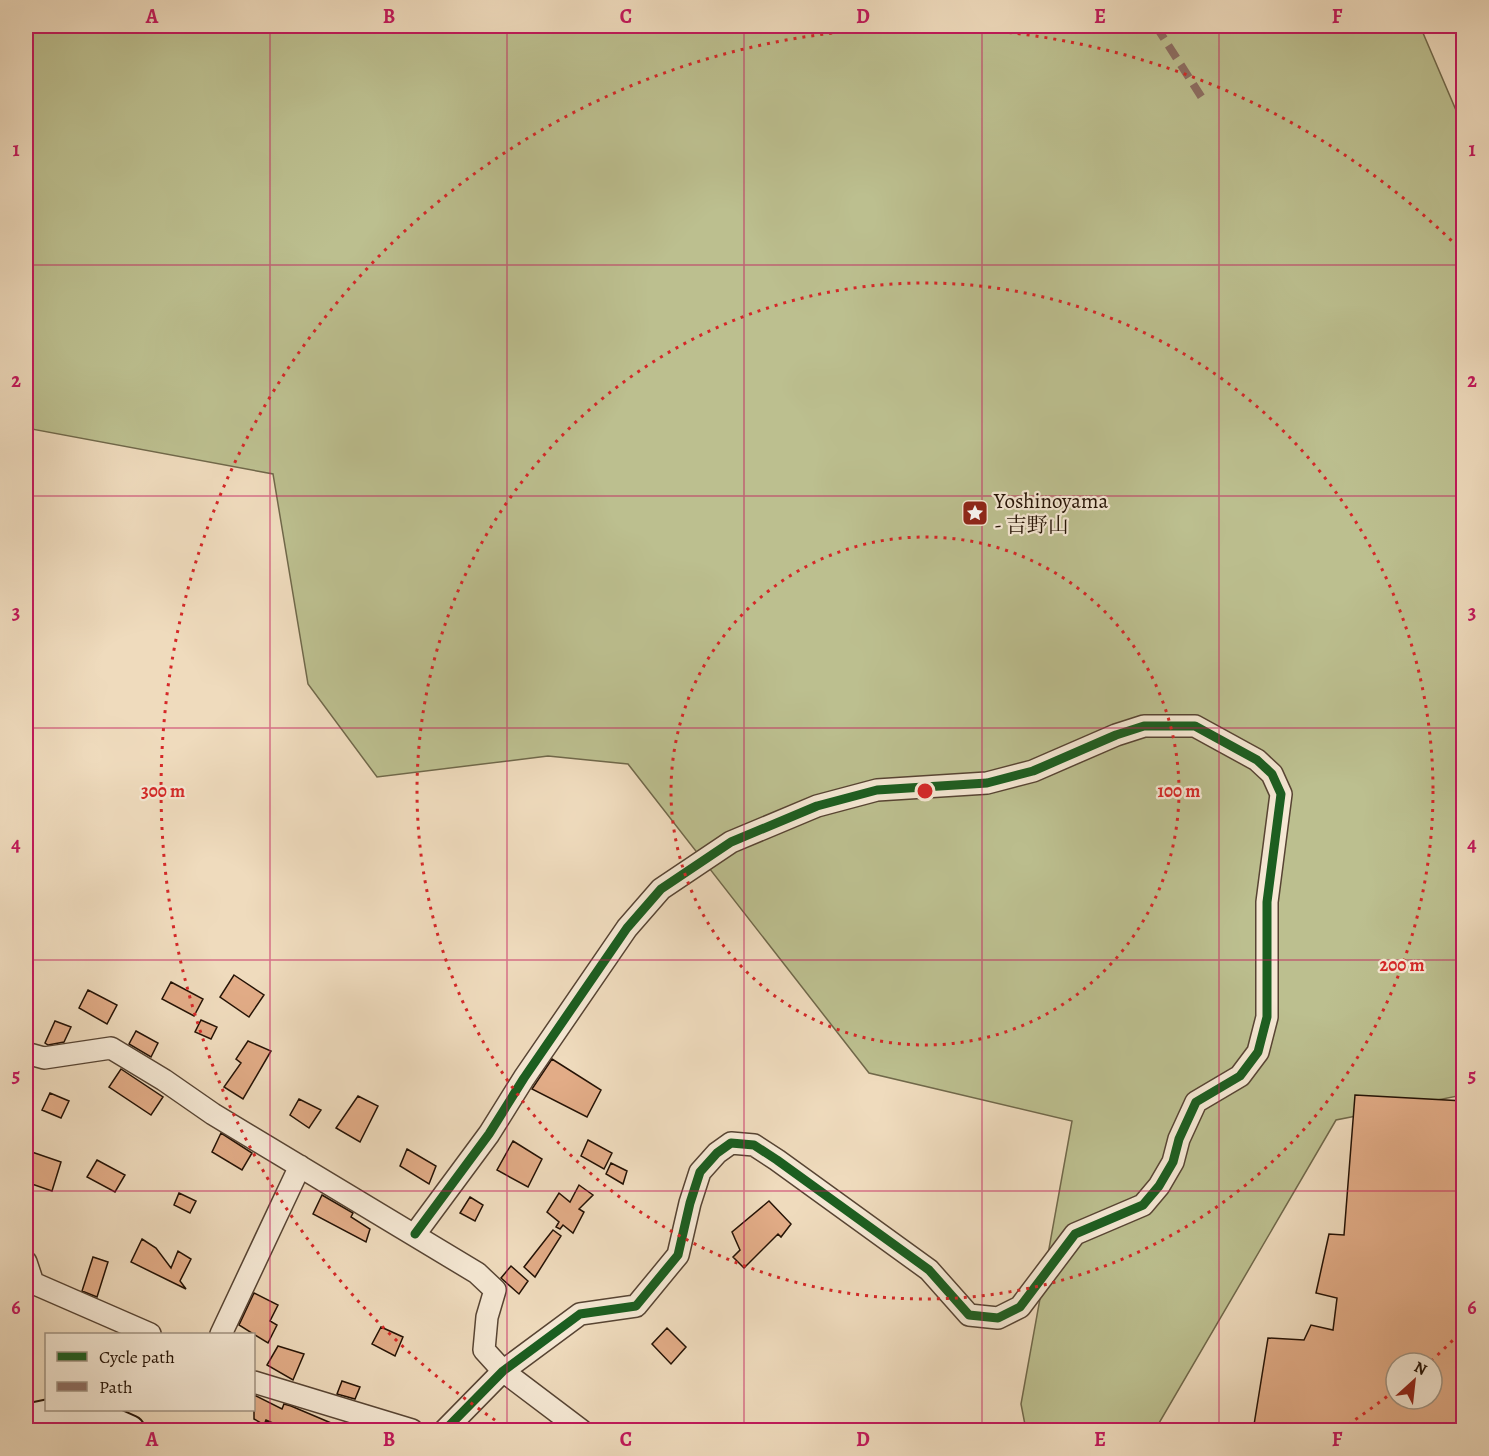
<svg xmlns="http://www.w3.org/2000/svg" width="1489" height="1456" viewBox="0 0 1489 1456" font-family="Alegreya,'Noto Serif JP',serif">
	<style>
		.green { fill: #bcbf8f; stroke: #70684a; stroke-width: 1.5 }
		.building { fill: #e2ac87; stroke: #241205; stroke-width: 1.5; fill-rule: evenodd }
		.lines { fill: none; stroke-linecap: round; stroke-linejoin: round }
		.street-casing { stroke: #574433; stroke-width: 24 }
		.secondary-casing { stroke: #241205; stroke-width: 32 }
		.street { stroke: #f5e8d4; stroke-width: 21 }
		.secondary { stroke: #f5e8d4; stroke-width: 28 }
		.quiet { stroke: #8d6e63; stroke-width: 8; stroke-dasharray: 15 8; stroke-linecap: butt }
		.cycleway-casing { stroke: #f5e8d4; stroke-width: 13 }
		.cycleway { stroke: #1b5e20; stroke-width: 9 }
		.grid { fill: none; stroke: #c2185b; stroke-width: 1.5; stroke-opacity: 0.55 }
		.ring { fill: none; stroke: #d62828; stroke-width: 3; stroke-dasharray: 3 6 }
		.labels { text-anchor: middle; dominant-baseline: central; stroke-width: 4.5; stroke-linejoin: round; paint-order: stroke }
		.poi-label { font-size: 21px; fill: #241205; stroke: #f5e8d4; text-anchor: start }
		.centre { fill: #d62828; stroke: #f5e8d4; stroke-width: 3 }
		.ring-label { font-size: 18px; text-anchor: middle; font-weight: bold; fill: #d62828; stroke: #f5e8d4; stroke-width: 4.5; stroke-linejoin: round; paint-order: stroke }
		.neatline { fill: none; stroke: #c2185b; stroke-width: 2 }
		.grid-label { font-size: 20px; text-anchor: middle; font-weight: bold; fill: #c2185b }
	</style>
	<rect width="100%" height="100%" fill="#efdbbd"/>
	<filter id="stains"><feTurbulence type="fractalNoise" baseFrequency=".00333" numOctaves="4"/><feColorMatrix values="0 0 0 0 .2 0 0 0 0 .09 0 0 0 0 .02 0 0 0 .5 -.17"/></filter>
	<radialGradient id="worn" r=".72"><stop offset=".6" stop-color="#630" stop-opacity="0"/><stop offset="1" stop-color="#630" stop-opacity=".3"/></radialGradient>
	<path class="green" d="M 26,26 L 1420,26 L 1464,129 L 1463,1095 L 1336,1120 L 1155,1430 L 1026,1430 L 1021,1404 L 1072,1121 L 869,1073 L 628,764 L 548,756 L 377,777 L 308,684 L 273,474 L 26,428 Z"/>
	<path class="building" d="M 234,975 L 264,995 L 249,1017 L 220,997 Z
		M 171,982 L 203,999 L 194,1016 L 162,999 Z
		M 88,990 L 117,1005 L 107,1024 L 79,1008 Z
		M 201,1020 L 217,1027 L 211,1039 L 195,1032 Z
		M 55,1021 L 71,1027 L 64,1042 L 48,1045 L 45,1043 Z
		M 136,1031 L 158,1043 L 151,1057 L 129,1044 Z
		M 248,1041 L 271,1051 L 243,1099 L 224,1087 L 241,1063 L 236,1059 Z
		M 552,1059 L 601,1090 L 587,1117 L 532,1089 Z
		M 121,1069 L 163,1097 L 151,1115 L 109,1087 Z
		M 50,1093 L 69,1101 L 61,1118 L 42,1110 Z
		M 1355,1095 L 1464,1101 L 1464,1431 L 1253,1431 L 1268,1338 L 1304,1340 L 1311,1325 L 1333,1330 L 1337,1298 L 1316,1293 L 1329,1234 L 1344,1235 ZM 1396,1363 L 1432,1363 L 1432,1399 L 1396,1399 Z
		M 358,1096 L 378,1106 L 360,1142 L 336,1128 Z
		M 299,1099 L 321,1110 L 309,1128 L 290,1115 Z
		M 221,1133 L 252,1153 L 242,1170 L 212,1152 Z
		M 588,1140 L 612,1153 L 604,1169 L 581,1156 Z
		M 513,1141 L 542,1159 L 528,1187 L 497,1170 Z
		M 407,1149 L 436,1166 L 429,1184 L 400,1166 Z
		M 26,1150 L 61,1162 L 52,1191 L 26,1182 Z
		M 97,1160 L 125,1175 L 115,1192 L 87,1177 Z
		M 611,1163 L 627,1171 L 623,1184 L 606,1174 Z
		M 579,1185 L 593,1195 L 579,1209 L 584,1212 L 573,1233 L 563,1225 L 560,1229 L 556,1227 L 559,1222 L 547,1212 L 559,1193 L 570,1202 Z
		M 179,1193 L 196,1201 L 190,1213 L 174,1205 Z
		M 322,1195 L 353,1213 L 351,1217 L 370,1229 L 366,1242 L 313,1214 Z
		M 470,1197 L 483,1205 L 475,1221 L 460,1213 Z
		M 769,1201 L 791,1224 L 781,1237 L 778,1234 L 744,1268 L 733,1257 L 740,1250 L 732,1232 Z
		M 553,1230 L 561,1236 L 535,1277 L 524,1267 Z
		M 142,1239 L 156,1248 L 171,1268 L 178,1251 L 191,1259 L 180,1281 L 186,1289 L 131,1262 Z
		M 93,1257 L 108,1262 L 97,1297 L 82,1291 Z
		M 511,1266 L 528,1281 L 519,1294 L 501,1278 Z
		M 254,1293 L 278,1305 L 270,1321 L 277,1325 L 268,1343 L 239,1325 Z
		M 381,1327 L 403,1337 L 395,1356 L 372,1344 Z
		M 667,1328 L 686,1347 L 671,1364 L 652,1344 Z
		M 278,1346 L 304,1354 L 293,1380 L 267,1365 Z
		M 342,1381 L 360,1387 L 355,1399 L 337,1394 Z
		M 254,1395 L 282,1409 L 284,1404 L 291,1406 L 350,1431 L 291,1431 L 266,1420 L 264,1425 L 254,1419 Z"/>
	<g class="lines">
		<defs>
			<path id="street" d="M 26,1053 L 44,1058 L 111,1048 L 164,1080 L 213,1114 L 477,1273 L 495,1290 L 487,1317 L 484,1350 L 503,1371 L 581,1430
				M 415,1234 L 489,1134 L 524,1078 L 627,928 L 661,889 L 731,842 L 817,806 L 877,790 L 987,783 L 1033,771 L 1116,735 L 1144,726 L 1195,726 L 1257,760 L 1272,774 L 1281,794 L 1267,902 L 1267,1017 L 1258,1052 L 1240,1076 L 1196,1102 L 1179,1139 L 1173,1162 L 1159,1186 L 1143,1205 L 1075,1234 L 1020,1307 L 998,1318 L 969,1315 L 929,1270 L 777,1160 L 754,1145 L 731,1143 L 717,1153 L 700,1172 L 690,1203 L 678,1255 L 636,1306 L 580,1314 L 503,1371 L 445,1430
				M 26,1262 L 33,1283 L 150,1334
				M 221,1334 L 300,1166
				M 254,1382 L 412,1430"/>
			<path id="secondary" d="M 69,1410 L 101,1417 L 130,1430
				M 26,1419 L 69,1410"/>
		</defs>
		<use href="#street" class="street-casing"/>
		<use href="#secondary" class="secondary-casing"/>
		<use href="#street" class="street"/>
		<use href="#secondary" class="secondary"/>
		<path class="quiet" d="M 1156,26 L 1204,101"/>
		<defs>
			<path id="cycleway" d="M 415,1234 L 489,1134 L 524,1078 L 627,928 L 661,889 L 731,842 L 817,806 L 877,790 L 987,783 L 1033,771 L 1116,735 L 1144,726 L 1195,726 L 1257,760 L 1272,774 L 1281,794 L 1267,902 L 1267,1017 L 1258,1052 L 1240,1076 L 1196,1102 L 1179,1139 L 1173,1162 L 1159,1186 L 1143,1205 L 1075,1234 L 1020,1307 L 998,1318 L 969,1315 L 929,1270 L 777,1160 L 754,1145 L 731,1143 L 717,1153 L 700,1172 L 690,1203 L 678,1255 L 636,1306 L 580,1314 L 503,1371 L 445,1430"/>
		</defs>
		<use href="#cycleway" class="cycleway-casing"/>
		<use href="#cycleway" class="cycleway"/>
	</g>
	<path class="grid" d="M 270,26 L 270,1430M 507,26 L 507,1430M 744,26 L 744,1430M 982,26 L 982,1430M 1219,26 L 1219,1430M 26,265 L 1464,265M 26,496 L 1464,496M 26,728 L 1464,728M 26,960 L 1464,960M 26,1191 L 1464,1191"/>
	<g class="ring">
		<circle cx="925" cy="791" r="254"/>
		<circle cx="925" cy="791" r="508"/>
		<path d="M1459 1334A762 762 0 0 1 1430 1362M1394 1391A762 762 0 0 1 1340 1430M510 1430A762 762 0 1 1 1459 248"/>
	</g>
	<defs>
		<symbol id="sight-square" viewBox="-11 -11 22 22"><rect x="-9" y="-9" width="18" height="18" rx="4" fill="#8f2418" stroke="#f5e8d4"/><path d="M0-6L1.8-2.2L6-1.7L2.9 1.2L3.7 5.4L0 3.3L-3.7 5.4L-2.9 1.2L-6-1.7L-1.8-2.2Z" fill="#fff"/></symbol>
	</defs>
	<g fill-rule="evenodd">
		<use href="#sight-square" x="960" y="498" width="30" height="30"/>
	</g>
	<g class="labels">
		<g class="poi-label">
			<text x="994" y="501">Yoshinoyama<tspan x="994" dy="24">- 吉野山</tspan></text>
		</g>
	</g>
	<circle cx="925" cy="791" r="9" class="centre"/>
	<g class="ring-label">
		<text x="1179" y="797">100 m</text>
		<text x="163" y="797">300 m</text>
		<text x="1402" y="971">200 m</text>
	</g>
	<rect width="1489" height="1456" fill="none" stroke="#efdbbd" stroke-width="66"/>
	<rect x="45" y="1333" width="210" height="78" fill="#f5e8d4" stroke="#a19281" stroke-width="1.5"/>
	<rect x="57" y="1352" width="30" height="9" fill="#1b5e20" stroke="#a19281" stroke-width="1.5"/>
	<text x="99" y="1363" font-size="18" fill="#241205">Cycle path</text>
	<rect x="57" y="1382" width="30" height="9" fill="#8d6e63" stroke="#a19281" stroke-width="1.5"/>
	<text x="99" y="1393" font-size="18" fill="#241205">Path</text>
	<g transform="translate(1414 1381) rotate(27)"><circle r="28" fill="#f5e8d4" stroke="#a19281" stroke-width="1.5"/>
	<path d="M0-4.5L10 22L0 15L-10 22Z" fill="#8f2418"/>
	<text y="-9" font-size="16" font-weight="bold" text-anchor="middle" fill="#241205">N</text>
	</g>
	<rect x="33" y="33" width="1423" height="1390" class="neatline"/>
	<g class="grid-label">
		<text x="152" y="23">A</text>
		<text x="389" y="23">B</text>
		<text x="626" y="23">C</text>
		<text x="863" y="23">D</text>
		<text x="1100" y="23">E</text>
		<text x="1337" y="23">F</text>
		<text x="16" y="156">1</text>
		<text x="1472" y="156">1</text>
		<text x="16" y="387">2</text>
		<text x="1472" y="387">2</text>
		<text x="16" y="619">3</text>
		<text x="1472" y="619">3</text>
		<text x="16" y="851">4</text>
		<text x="1472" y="851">4</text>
		<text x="16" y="1082">5</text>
		<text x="1472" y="1082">5</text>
		<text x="16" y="1314">6</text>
		<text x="1472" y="1314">6</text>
		<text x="152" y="1446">A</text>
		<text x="389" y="1446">B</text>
		<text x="626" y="1446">C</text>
		<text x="863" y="1446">D</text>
		<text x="1100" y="1446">E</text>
		<text x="1337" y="1446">F</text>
	</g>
	<rect width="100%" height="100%" filter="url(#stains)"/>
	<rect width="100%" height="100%" fill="url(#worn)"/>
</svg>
